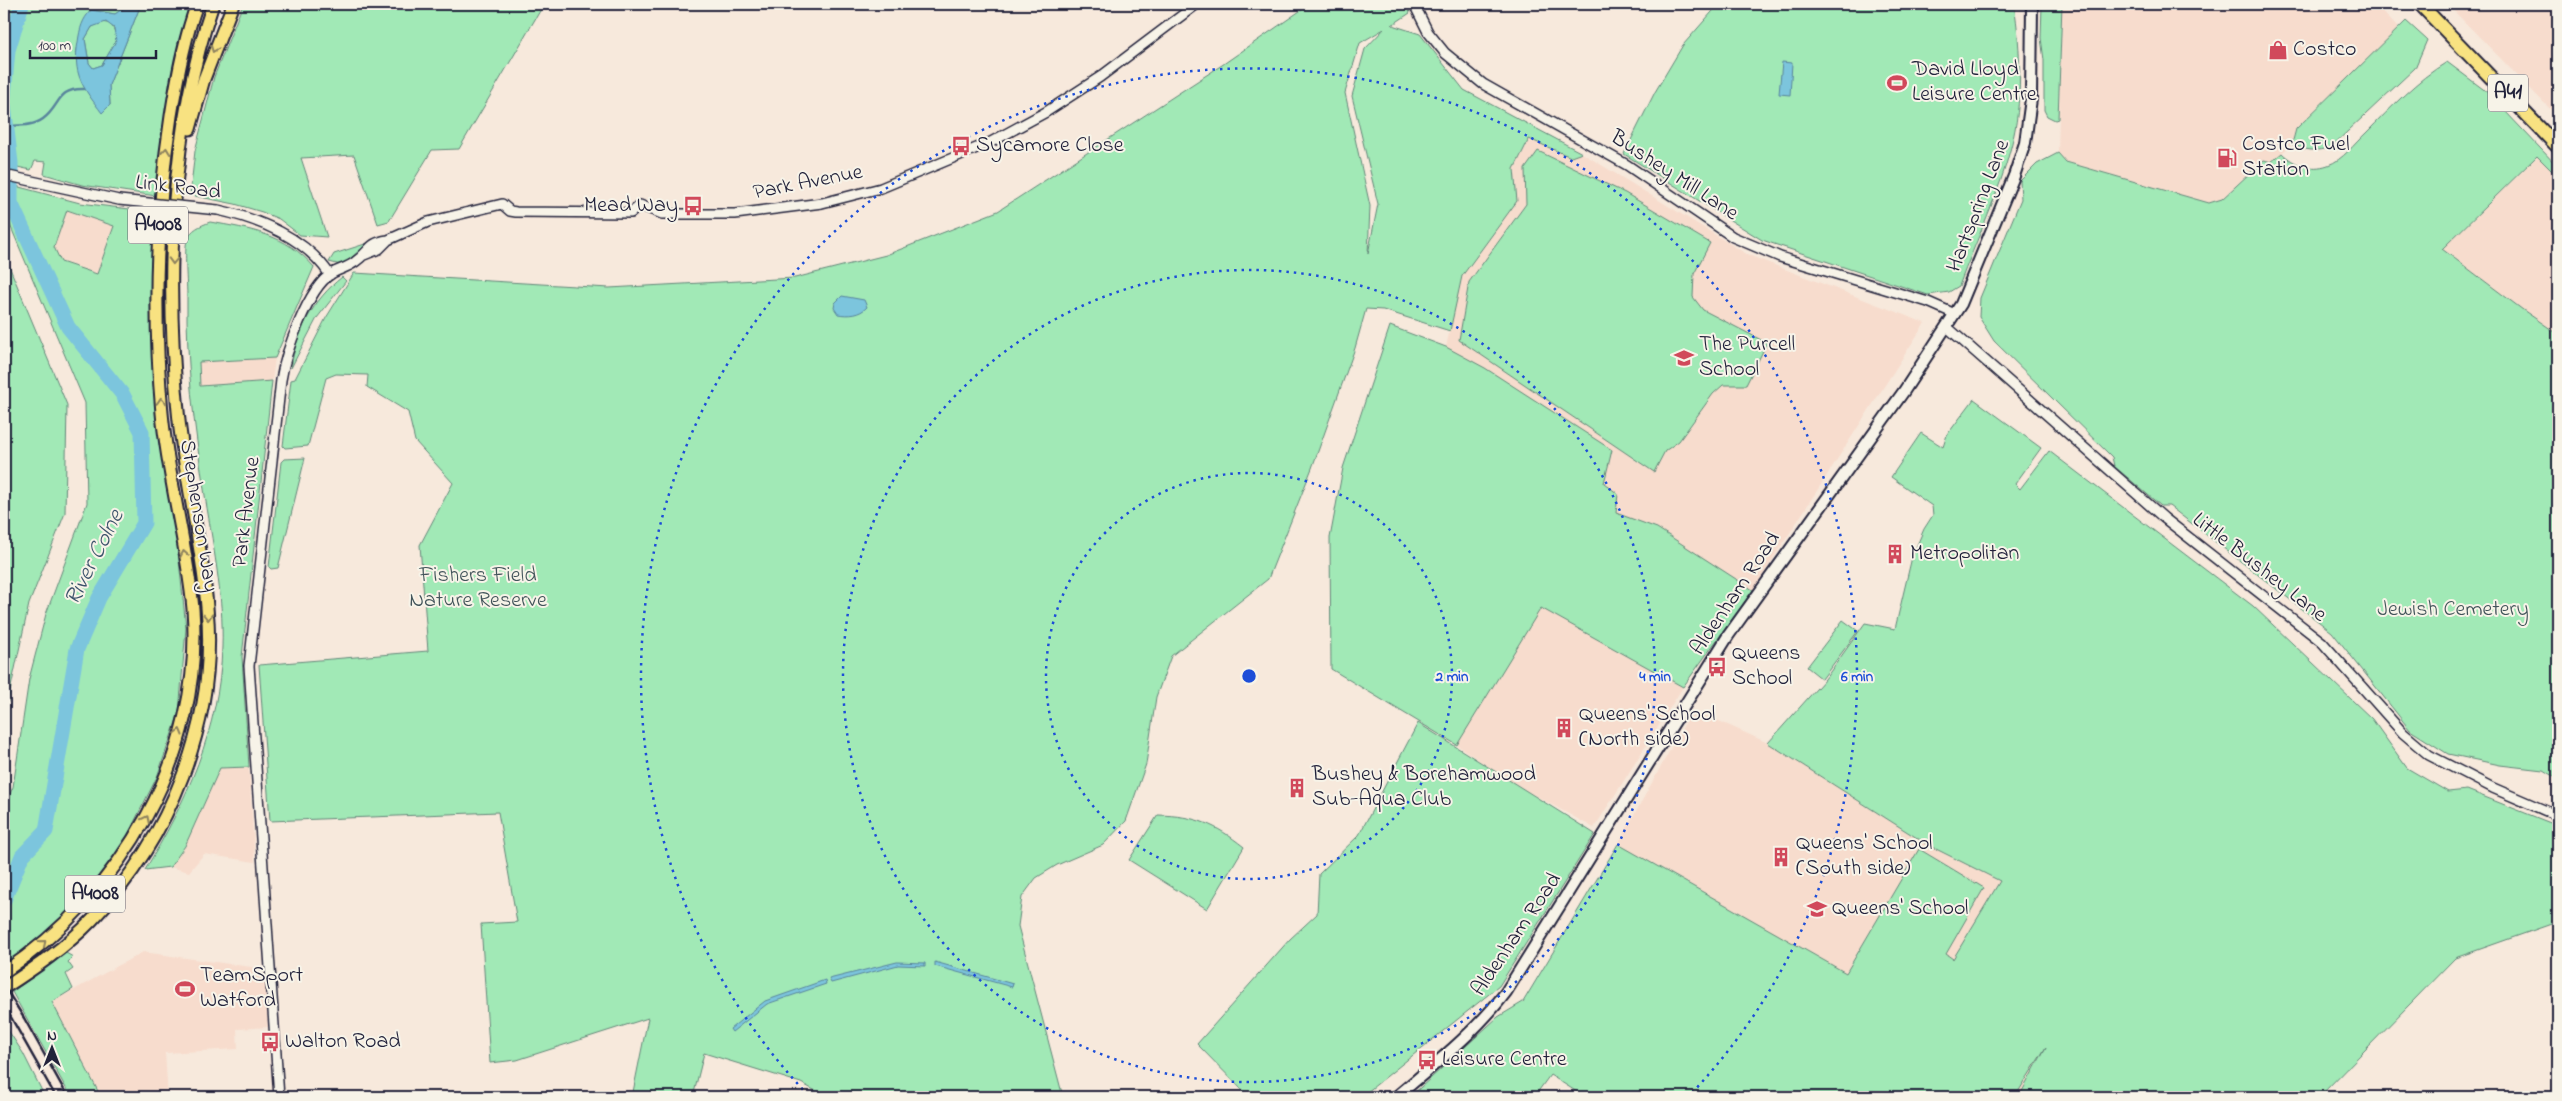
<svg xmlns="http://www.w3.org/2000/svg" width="2562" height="1101" viewBox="0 0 2562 1101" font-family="'Indie Flower',sans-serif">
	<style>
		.built { fill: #f7dccd }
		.green { fill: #a1e9b6; stroke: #628678; fill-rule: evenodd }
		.water { fill: #7cc5dd; stroke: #58849c; fill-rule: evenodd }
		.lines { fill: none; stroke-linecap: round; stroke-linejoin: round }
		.stream { stroke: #58849c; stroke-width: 2.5 }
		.river { stroke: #7cc5dd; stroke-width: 15 }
		.tertiary-casing { stroke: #22223b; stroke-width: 12 }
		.secondary-casing { stroke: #22223b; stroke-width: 14 }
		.primary-casing { stroke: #22223b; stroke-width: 15 }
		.trunk-casing { stroke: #22223b; stroke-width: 16 }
		.tertiary { stroke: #f7f3e8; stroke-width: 9 }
		.secondary { stroke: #f7f3e8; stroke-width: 10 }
		.primary { stroke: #f8e281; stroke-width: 11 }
		.trunk { stroke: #f8e281; stroke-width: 12 }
		.rail { stroke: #22223b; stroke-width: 2.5 }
		.tertiary-bridge-casing { stroke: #22223b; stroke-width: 12; stroke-linecap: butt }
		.tertiary-bridge { stroke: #f7f3e8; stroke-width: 9 }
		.oneway { stroke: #8d825e }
		.ring { fill: none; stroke: #1d4ed8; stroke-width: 2.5; stroke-dasharray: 2.5 5 }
		.labels { text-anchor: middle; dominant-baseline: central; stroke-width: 4; stroke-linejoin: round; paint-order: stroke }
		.shield { fill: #f7f3e8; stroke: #62616f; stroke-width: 1 }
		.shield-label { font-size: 21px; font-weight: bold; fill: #22223b }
		.poi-label { font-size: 22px; fill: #22223b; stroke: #f7f3e8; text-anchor: start }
		.street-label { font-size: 22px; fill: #22223b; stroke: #f7f3e8 }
		.park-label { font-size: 22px; fill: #42545a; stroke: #f7f3e8 }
		.water-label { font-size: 24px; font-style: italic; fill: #3d536c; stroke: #f7f3e8 }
		.centre { fill: #1d4ed8; stroke: #f7f3e8; stroke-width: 2.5 }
		.ring-label { font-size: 15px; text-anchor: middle; font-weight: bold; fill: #1d4ed8; stroke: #f7f3e8; stroke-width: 4; stroke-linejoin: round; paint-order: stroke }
	</style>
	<rect width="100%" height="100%" fill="#f7e9dc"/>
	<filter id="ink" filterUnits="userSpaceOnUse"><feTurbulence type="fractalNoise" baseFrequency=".02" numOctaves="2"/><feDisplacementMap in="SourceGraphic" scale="10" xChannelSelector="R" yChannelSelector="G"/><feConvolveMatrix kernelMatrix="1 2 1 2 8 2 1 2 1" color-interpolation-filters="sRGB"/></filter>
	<g filter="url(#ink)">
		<path class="built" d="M 2062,4 L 2375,4 L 2399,29 L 2296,129 L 2292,144 L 2282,153 L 2271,162 L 2263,160 L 2222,199 L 2209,203 L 2066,162 L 2058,153 Z
			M 2447,4 L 2558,4 L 2558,117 Z
			M 1530,138 L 1571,157 L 1582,153 L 1748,255 L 1925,323 L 1753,590 L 1683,687 L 1594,828 L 1507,780 L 1457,745 L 1331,669 L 1330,538 L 1343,468 L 1390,326 L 1446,347 L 1462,276 L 1517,201 L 1514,169 Z
			M 2538,156 L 2558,177 L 2558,334 L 2523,310 L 2442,249 Z
			M 67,210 L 114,226 L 97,274 L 61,262 L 53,247 Z
			M 275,358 L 272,381 L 200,386 L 199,362 Z
			M 1690,714 L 1710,717 L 1768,743 L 1928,845 L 2108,936 L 2019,1097 L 1691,1097 L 1523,1002 L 1618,844 Z
			M 249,767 L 255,862 L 204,854 L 189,872 L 170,867 L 185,846 L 220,768 Z
			M 143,952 L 265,969 L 268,1027 L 237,1029 L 238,1049 L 165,1053 L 168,1097 L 101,1097 L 52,1002 Z"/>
		<path class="green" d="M 4,4 L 130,4 L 115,14 L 91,10 L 76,52 L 110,105 L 109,85 L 141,4 L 189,4 L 170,86 L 156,196 L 82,185 L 44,174 L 46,162 L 35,161 L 31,170 L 4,164 Z
			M 243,4 L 544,4 L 459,149 L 432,150 L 389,221 L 378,224 L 354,155 L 301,158 L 327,237 L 300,235 L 279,219 L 262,212 L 235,204 L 190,195 L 195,151 L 214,77 Z
			M 1310,4 L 1407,4 L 1410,13 L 1392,25 L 1420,34 L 1464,90 L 1582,153 L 1571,157 L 1529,139 L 1514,169 L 1517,201 L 1462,276 L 1450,331 L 1383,310 L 1366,309 L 1355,348 L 1312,468 L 1268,579 L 1171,656 L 1156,697 L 1146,764 L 1126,821 L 1103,845 L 1057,865 L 1036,878 L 1022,897 L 1018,926 L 1063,1097 L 827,1097 L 801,1083 L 704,1053 L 693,1097 L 632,1097 L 648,1018 L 517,1060 L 490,1063 L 481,924 L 517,922 L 498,812 L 270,821 L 259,665 L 428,651 L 420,545 L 453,483 L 415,441 L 408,412 L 367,387 L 368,375 L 336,374 L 326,378 L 308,446 L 285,448 L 283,446 L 291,380 L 295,379 L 326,318 L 354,273 L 609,288 L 795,278 L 886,255 L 998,211 L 1222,65 ZM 1384,29 L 1365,49 L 1352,96 L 1378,204 L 1368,254 L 1370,206 L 1345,93 L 1360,43 Z
			M 1719,4 L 2014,4 C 2021,49 2023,103 2011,147 C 1999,194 1976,240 1959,286 L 1949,292 L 1928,295 L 1762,240 L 1624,154 L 1655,92 L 1683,45 Z
			M 2042,4 L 2062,4 L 2058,119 L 2055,120 L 2047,116 L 2044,110 L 2044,60 L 2041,38 Z
			M 2406,21 L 2427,40 L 2415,68 L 2331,147 C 2316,152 2306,151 2292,144 L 2296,129 Z
			M 102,22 L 111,24 L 116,34 L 116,41 L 102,65 L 93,68 L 89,63 L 85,39 L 92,27 Z
			M 2447,62 L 2487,92 L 2558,167 L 2558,177 L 2537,156 L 2442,249 L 2523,310 L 2558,334 L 2558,779 L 2543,770 L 2500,765 L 2448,754 L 2410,730 L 2332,632 L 2169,506 L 2161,506 L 2114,466 L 2112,457 L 1994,341 L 1979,317 L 1980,298 L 2021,199 L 2020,181 L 2037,164 L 2058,153 L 2066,162 L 2209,203 L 2222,199 L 2264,160 L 2271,162 L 2282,153 C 2294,165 2311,171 2328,165 C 2343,160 2354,144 2366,133 C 2392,107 2415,81 2447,62 Z
			M 1538,151 L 1625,193 L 1710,243 L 1694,274 L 1693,297 L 1703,310 L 1767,343 L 1746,385 L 1723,385 L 1713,394 L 1679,441 L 1665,451 L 1654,472 L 1459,340 L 1469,282 L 1526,204 L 1525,169 Z
			M 4,183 L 80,203 L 154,212 L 151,292 L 153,382 L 162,463 L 177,541 L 186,628 L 179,713 L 157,777 L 123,844 L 90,888 L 44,935 L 4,965 L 4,254 L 67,405 L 65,513 L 29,604 L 5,715 L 4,807 L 13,787 L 29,679 L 46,614 L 87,503 L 85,403 L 10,225 L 4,208 ZM 67,210 L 114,226 L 97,274 L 61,262 L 54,247 Z
			M 210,222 C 250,229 286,234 314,267 L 275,358 L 199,362 L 200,386 L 272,381 L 242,657 L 249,767 L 220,768 L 185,846 L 170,867 L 145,870 C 186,802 220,728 222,647 C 224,595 212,541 204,489 C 194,426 186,361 187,297 C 187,284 184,251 187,240 C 191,229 200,226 210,222 Z
			M 368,243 L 345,263 L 341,265 L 329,262 L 334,254 Z
			M 342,277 L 346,281 L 317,318 L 291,368 C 296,332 313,300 342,277 Z
			M 1390,326 L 1446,347 L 1485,368 L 1612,450 L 1604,483 L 1618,494 L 1616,513 L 1657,528 L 1753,590 L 1683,687 L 1541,608 L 1457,745 L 1331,669 L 1330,538 L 1343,468 Z
			M 1974,399 L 2041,448 L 2015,484 L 2020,489 L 2049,451 L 2253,606 L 2372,719 L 2407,768 L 2448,792 L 2467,790 L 2558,826 L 2557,922 L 2455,958 L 2319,1097 L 2019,1097 L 2046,1047 L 2015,1097 L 1585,1097 L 1550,1075 L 1534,1097 L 1410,1097 L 1498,1017 L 1523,1002 L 1618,844 L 1846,973 L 1919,849 L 1984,888 L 1946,954 L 1953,959 L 2000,881 L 1928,845 L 1768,743 L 1825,679 L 1865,623 L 1895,629 L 1912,557 L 1924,529 L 1933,515 L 1932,506 L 1891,477 L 1921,433 L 1943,447 L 1947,435 Z
			M 305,458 L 278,568 L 271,569 L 269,567 L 281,462 L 284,459 Z
			M 1843,620 L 1858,631 L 1822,679 L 1807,667 Z
			M 1418,723 L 1595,834 L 1499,986 L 1361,1097 L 1249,1097 L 1197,1044 L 1290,939 L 1317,914 L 1319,874 L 1359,835 Z
			M 1158,815 C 1196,816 1215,824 1244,847 L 1207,909 L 1129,860 Z
			M 66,953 L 73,957 L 68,962 L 73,969 L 66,974 L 73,989 L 52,1002 L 101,1097 L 71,1097 L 12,992 Z
			M 4,1024 L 23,1053 L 45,1097 L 4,1097 Z"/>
		<path class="water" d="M 130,4 L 141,4 L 109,85 L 110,105 L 102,113 C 83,88 72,74 78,42 C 80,28 82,20 91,10 L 115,14 ZM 106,22 L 114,28 L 116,41 L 102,65 L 93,68 L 89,63 L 85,39 L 92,27 Z
			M 1782,62 L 1792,63 L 1790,95 L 1779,94 Z
			M 842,296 L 864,300 L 867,307 C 860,315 848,316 838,314 L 834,308 L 835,303 Z
			M 897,962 L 925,963 L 925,966 L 898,965 L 831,983 L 829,979 Z
			M 935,962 L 1013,984 L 1012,987 L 935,966 Z
			M 825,980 L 826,984 L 767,1004 L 732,1032 L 730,1029 L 765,1001 Z"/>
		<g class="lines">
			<path class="stream" d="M 5,126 C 17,125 32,127 43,119 C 61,106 56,88 84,89"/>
			<path class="river" d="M 4,95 L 8,50 L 22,4
				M 4,106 L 11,163 L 11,203 L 68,327 L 123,395 L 142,432 L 144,523 L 99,598 L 77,649 L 46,831 L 22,856 L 4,900"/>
			<defs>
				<path id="tertiary" d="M 1414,4 L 1428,32 L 1445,53 L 1483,84 L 1627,165 L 1733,237 L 1780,257 L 1928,302 L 1955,314
					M 4,175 L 119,200
					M 218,210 C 259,219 306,238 330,275
					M 364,255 L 379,249 L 388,240 L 428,222 L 502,204 L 510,211 L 516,212 L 631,213 L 640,205 L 662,214 L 735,214 L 822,203 L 881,188 L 991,142 L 1046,112 L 1100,77 L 1197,4
					M 1947,327 L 2164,518 L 2322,642 L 2403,733 L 2429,755 L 2493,788 L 2558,816
					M 279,1097 L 249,666 L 281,380 C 285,354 308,288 331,274 C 339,269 347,268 355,262 C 371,251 367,243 388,240"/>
				<path id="secondary" d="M 1396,1097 C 1435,1064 1476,1032 1506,992 L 1728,636 L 1904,391 L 1961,304 L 2014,176 L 2025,143 L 2031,99 L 2032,4"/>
				<path id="primary" d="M 190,129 L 204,79 L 233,4
					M 4,972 C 122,893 204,755 193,609 C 187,543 168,479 162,413 C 153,314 156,214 171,116 C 177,78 184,39 197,4
					M 4,988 C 35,968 66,947 92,920 C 170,838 218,721 207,607 C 202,541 184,477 178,411 C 165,280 170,129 213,4"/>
				<path id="trunk" d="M 2420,4 L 2558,147"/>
			</defs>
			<use href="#tertiary" class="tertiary-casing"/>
			<use href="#secondary" class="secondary-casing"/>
			<use href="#primary" class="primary-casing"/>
			<use href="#trunk" class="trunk-casing"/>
			<use href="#tertiary" class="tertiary"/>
			<use href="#secondary" class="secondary"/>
			<use href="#primary" class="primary"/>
			<use href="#trunk" class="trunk"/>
			<path class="rail" d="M 4,986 L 24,1018 L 68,1097
				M 4,1005 L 56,1097"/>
			<defs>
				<path id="tertiary-bridge" d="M 119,200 L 218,210"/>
			</defs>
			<use href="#tertiary-bridge" class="tertiary-bridge-casing"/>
			<use href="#tertiary-bridge" class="tertiary-bridge"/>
		</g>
		<defs><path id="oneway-chevron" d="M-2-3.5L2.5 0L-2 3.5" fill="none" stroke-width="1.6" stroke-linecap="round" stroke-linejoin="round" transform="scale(1.25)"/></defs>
		<g class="oneway">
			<use href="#oneway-chevron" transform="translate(214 49) rotate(111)"/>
			<use href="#oneway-chevron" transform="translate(166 151) rotate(-84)"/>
			<use href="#oneway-chevron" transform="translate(173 261) rotate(92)"/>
			<use href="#oneway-chevron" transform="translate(161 401) rotate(-94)"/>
			<use href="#oneway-chevron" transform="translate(184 554) rotate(-100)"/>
			<use href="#oneway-chevron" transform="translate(208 617) rotate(88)"/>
			<use href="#oneway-chevron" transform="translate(179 732) rotate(-75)"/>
			<use href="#oneway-chevron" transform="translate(146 819) rotate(-63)"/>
			<use href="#oneway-chevron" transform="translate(43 943) rotate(-39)"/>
		</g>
	</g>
	<g class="ring">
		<circle cx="1249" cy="676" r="203"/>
		<circle cx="1249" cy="676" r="406"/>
		<path d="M808 1095A608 608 0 1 1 1690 1095"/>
	</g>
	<defs>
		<symbol id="shop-bare" viewBox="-9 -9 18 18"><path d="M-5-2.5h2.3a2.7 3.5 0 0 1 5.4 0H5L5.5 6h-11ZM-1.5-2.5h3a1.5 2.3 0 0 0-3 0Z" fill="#d1495b" stroke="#f7f3e8" stroke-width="2.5" paint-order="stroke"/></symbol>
		<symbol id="stadium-bare" viewBox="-9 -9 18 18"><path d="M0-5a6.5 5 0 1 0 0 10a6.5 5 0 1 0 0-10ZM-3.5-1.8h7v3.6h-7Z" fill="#d1495b" stroke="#f7f3e8" stroke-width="2.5" paint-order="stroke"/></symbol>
		<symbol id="bus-bare" viewBox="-9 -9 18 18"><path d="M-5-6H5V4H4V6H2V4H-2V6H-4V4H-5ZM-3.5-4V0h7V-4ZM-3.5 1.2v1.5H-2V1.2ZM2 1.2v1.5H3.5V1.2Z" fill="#d1495b" stroke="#f7f3e8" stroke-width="2.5" paint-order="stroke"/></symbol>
		<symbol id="fuel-bare" viewBox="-9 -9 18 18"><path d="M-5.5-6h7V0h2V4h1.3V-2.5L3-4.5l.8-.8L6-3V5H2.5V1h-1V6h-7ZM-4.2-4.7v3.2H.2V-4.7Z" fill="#d1495b" stroke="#f7f3e8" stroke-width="2.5" paint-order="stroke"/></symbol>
		<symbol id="school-bare" viewBox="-9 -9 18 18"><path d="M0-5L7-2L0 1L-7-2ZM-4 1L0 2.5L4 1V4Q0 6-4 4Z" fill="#d1495b" stroke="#f7f3e8" stroke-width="2.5" paint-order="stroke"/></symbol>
		<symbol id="building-bare" viewBox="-9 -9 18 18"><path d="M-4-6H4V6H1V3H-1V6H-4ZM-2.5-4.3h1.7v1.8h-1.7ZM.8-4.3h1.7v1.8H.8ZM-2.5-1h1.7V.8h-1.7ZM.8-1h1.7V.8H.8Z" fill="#d1495b" stroke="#f7f3e8" stroke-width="2.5" paint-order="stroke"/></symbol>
	</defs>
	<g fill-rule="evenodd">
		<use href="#shop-bare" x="2264" y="36" width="28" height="28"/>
		<use href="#stadium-bare" x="1883" y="69" width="28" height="28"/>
		<use href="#bus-bare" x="947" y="132" width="28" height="28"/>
		<use href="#fuel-bare" x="2213" y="144" width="28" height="28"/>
		<use href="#bus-bare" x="679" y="192" width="28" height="28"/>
		<use href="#school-bare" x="1670" y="344" width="28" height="28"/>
		<use href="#building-bare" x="1881" y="540" width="28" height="28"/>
		<use href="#bus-bare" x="1703" y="653" width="28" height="28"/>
		<use href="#building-bare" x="1550" y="714" width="28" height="28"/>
		<use href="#building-bare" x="1283" y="774" width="28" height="28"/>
		<use href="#building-bare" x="1767" y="843" width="28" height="28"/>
		<use href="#school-bare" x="1803" y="895" width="28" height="28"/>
		<use href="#stadium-bare" x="171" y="975" width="28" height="28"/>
		<use href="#bus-bare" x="256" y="1028" width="28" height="28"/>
		<use href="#bus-bare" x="1413" y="1046" width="28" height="28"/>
	</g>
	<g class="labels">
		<g class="shield">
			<rect x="2488" y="74.5" width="40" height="37" rx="4"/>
			<rect x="128" y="206.5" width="60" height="37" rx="4"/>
			<rect x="65" y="875.5" width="60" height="37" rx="4"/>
		</g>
		<g class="shield-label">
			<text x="2508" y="93">A41</text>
			<text x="158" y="225">A4008</text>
			<text x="95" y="894">A4008</text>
		</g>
		<g class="poi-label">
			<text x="2293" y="50">Costco</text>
			<text x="1912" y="70">David Lloyd<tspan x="1912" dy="25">Leisure Centre</tspan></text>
			<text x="2242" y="145">Costco Fuel<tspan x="2242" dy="25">Station</tspan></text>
			<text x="976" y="146">Sycamore Close</text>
			<text x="678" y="206" text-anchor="end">Mead Way</text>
			<text x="1699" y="345">The Purcell<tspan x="1699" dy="25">School</tspan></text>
			<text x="1910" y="554">Metropolitan</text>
			<text x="1732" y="654">Queens<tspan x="1732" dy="25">School</tspan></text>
			<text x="1579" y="715">Queens' School<tspan x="1579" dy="25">(North side)</tspan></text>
			<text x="1312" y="775">Bushey &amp; Borehamwood<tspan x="1312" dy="25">Sub-Aqua Club</tspan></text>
			<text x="1796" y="844">Queens' School<tspan x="1796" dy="25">(South side)</tspan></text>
			<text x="1832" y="909">Queens' School</text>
			<text x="200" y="976">TeamSport<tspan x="200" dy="25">Watford</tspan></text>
			<text x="285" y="1042">Walton Road</text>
			<text x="1442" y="1060">Leisure Centre</text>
		</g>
		<g class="street-label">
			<text transform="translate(1674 176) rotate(33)">Bushey Mill Lane</text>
			<text transform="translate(808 183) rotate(-11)">Park Avenue</text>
			<text transform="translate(178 188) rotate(7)">Link Road</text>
			<text transform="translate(1979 206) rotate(-69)">Hartspring Lane</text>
			<text transform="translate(247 512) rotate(-83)">Park Avenue</text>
			<text transform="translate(198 516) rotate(81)">Stephenson Way</text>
			<text transform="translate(2259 568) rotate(38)">Little Bushey Lane</text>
			<text transform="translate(1736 594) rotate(-56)">Aldenham Road</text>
			<text transform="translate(1517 935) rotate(-56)">Aldenham Road</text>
		</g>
		<g class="park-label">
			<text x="478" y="576">Fishers Field<tspan x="478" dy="25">Nature Reserve</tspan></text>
			<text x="2453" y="610">Jewish Cemetery</text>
		</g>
		<g class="water-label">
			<text transform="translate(95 558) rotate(-63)">River Colne</text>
		</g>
	</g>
	<circle cx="1249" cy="676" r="8" class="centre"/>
	<g class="ring-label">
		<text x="1452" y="681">2 min</text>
		<text x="1655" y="681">4 min</text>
		<text x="1857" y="681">6 min</text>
	</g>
	<rect width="2562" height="1101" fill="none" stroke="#f7f3e8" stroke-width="20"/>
	<rect x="10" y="10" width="2542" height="1081" fill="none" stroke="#22223b" stroke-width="2" filter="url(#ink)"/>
	<g transform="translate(52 1048)" stroke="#f7f3e8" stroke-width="4" paint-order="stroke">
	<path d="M0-4L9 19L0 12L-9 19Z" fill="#22223b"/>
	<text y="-8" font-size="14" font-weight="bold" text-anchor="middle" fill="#22223b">N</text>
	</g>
	<path d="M30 50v8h126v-8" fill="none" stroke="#22223b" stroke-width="2.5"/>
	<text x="38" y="50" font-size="15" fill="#22223b" stroke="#f7f3e8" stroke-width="4" paint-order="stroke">100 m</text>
</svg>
